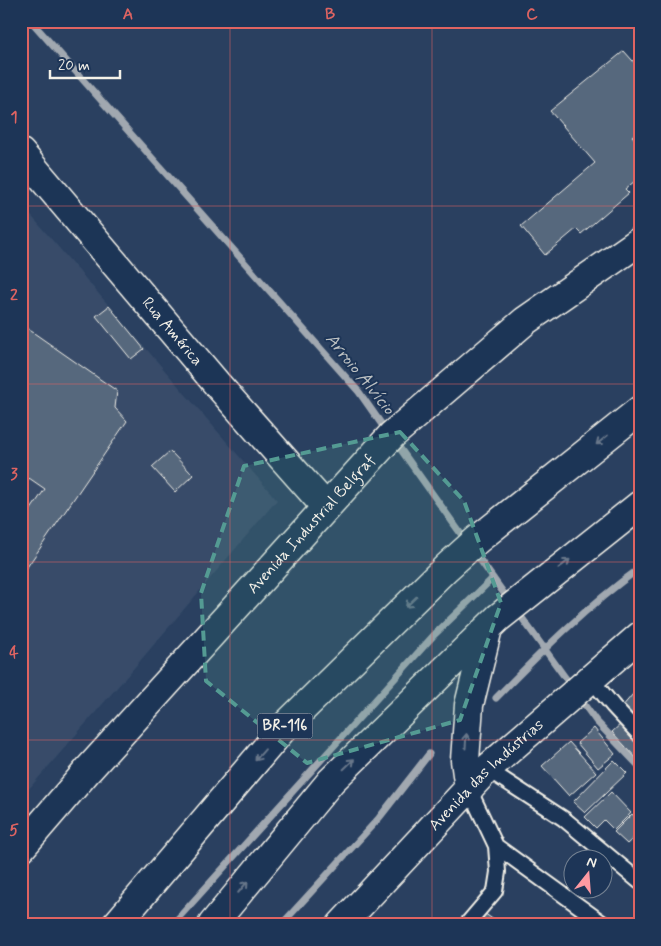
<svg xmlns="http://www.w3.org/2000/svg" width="661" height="946" viewBox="0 0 661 946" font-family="Mynerve,sans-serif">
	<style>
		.built { fill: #374c69 }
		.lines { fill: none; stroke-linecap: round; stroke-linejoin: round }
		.stream { stroke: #a1a8b0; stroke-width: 7 }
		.building { fill: #56677d; stroke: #f4f1e8 }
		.lane-casing { stroke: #f4f1e8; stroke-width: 18 }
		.secondary-casing { stroke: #f4f1e8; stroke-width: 31 }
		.highway-casing { stroke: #f4f1e8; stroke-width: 31 }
		.lane { stroke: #1d3557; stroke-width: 14 }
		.secondary { stroke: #1d3557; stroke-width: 28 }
		.highway { stroke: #1d3557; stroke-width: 28 }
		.oneway { stroke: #68778a }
		.marked { fill: #549b93; fill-opacity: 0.2; stroke: #549b93; stroke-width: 4; stroke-dasharray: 10 6; stroke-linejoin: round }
		.grid { fill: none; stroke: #df6462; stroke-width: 1; stroke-opacity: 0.55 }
		.labels { text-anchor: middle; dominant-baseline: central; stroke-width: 4; stroke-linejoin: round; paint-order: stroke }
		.shield { fill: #1d3557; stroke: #b4b9bc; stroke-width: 1 }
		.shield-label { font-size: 15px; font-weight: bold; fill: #f4f1e8 }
		.street-label { font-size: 16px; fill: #f4f1e8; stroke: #1d3557 }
		.water-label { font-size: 18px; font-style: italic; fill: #bdc1c2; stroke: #1d3557 }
		.neatline { fill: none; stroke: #df6462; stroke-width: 2 }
		.grid-label { font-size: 16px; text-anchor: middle; font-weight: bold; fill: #df6462 }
	</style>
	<rect width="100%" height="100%" fill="#2a4060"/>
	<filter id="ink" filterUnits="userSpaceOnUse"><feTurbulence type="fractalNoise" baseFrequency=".02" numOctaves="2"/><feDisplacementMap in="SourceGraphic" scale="10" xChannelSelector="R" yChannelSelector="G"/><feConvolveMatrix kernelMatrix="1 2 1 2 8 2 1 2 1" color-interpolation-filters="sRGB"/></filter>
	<g filter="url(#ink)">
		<path class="built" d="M 21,204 L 277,500 L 134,668 L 21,798 Z"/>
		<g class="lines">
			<path class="stream" d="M 31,21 L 359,392 L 387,432
				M 394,440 L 466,541
				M 473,550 L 510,602
				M 517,611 L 572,687
				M 578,696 L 596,721 L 640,767
				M 496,698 C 541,652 587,606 640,568
				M 172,925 L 434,635 L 493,578
				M 281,925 L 379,818 L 429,754"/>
		</g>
		<path class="building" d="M 624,51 L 640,69 L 640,129 L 632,136 L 640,145 L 640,177 L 625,189 L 629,193 L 581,234 L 576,229 L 545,255 L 521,226 L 595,163 L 550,111 Z
			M 21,205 L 29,213 L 21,219 Z
			M 109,306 L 144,349 L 131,359 L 96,316 Z
			M 21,324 L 117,391 L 115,408 L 127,421 L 21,576 L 21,524 L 45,489 L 29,478 L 21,490 Z
			M 170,451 L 193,475 L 175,492 L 152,467 Z
			M 638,688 L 640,689 L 640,721 L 622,707 Z
			M 622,723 L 640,742 L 640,762 L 612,732 Z
			M 594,728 L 615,754 L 598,768 L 577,743 Z
			M 569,742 L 596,772 L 569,796 L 542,766 Z
			M 614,760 L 627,773 L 585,813 L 573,802 Z
			M 611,792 L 631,813 L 614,830 L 604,820 L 596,828 L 585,817 Z
			M 632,814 L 640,822 L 640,832 L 627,844 L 614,832 Z
			M 484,913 L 501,925 L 475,925 Z"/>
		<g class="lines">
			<defs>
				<path id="lane" d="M 591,679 L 613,706 L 640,735
					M 487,769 L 564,819 L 640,882
					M 496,846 L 605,925
					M 466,925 L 495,891 L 498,872 L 496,846 L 469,789"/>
				<g id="secondary">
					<path id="s1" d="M 21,153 L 217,384 L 326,507"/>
					<path id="s2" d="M 21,848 L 88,770 L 392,435 L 525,321 L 640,241"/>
					<path id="s3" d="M 341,925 L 487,769 L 640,636"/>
				</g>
				<path id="highway" d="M 469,789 L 465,760 L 469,705 L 488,628
					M 116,925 L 286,725 L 446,568 L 477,540 L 640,410
					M 212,925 L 331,781 L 498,618 L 640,505"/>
			</defs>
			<use href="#lane" class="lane-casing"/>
			<use href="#secondary" class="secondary-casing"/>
			<use href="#highway" class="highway-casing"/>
			<use href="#lane" class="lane"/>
			<use href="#secondary" class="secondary"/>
			<use href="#highway" class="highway"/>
		</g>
		<defs><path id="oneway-shaft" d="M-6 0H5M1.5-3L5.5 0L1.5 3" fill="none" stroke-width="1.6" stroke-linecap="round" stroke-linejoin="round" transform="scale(1.25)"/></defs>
		<g class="oneway">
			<use href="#oneway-shaft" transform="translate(602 440) rotate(141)"/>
			<use href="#oneway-shaft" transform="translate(564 564) rotate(-38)"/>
			<use href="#oneway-shaft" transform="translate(411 602) rotate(136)"/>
			<use href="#oneway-shaft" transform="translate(466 741) rotate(-86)"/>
			<use href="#oneway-shaft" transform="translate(260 755) rotate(131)"/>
			<use href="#oneway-shaft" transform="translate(349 764) rotate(-44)"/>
			<use href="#oneway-shaft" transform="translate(243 887) rotate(-50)"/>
		</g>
	</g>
	<path class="marked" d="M 400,432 L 464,501 L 501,603 L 460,720 L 307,763 L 206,681 L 201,593 L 244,466 Z"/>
	<path class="grid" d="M 230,21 L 230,925M 432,21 L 432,925M 21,206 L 640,206M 21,384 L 640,384M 21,562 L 640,562M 21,740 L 640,740"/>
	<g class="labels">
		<rect class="shield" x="257.5" y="713.5" width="55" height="25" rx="4"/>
		<g class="shield-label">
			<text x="285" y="726">BR-116</text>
		</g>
		<g class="street-label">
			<text stroke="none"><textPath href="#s1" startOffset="234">Rua América</textPath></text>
			<text stroke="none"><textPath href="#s2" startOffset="435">Avenida Industrial Belgraf</textPath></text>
			<text stroke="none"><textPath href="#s3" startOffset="209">Avenida das Indústrias</textPath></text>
		</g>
		<g class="water-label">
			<text transform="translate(360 374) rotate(51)">Arroio Alvício</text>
		</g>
	</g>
	<rect width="661" height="946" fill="none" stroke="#1d3557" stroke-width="55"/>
	<g transform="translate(588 874) rotate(17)"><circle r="24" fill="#1d3557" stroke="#738091"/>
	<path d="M0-4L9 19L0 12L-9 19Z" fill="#ff9aa2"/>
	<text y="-8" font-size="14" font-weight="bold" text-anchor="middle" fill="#f4f1e8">N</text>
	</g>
	<path d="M50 70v8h70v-8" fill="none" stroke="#f4f1e8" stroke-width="2.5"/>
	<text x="58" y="70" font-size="15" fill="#f4f1e8" stroke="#1d3557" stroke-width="4" paint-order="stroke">20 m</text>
	<rect x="28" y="28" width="606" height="890" class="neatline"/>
	<g class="grid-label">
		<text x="128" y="19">A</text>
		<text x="330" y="19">B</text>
		<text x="532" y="19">C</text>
		<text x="14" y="122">1</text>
		<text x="14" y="300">2</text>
		<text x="14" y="479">3</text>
		<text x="14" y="657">4</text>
		<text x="14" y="835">5</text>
	</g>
</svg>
